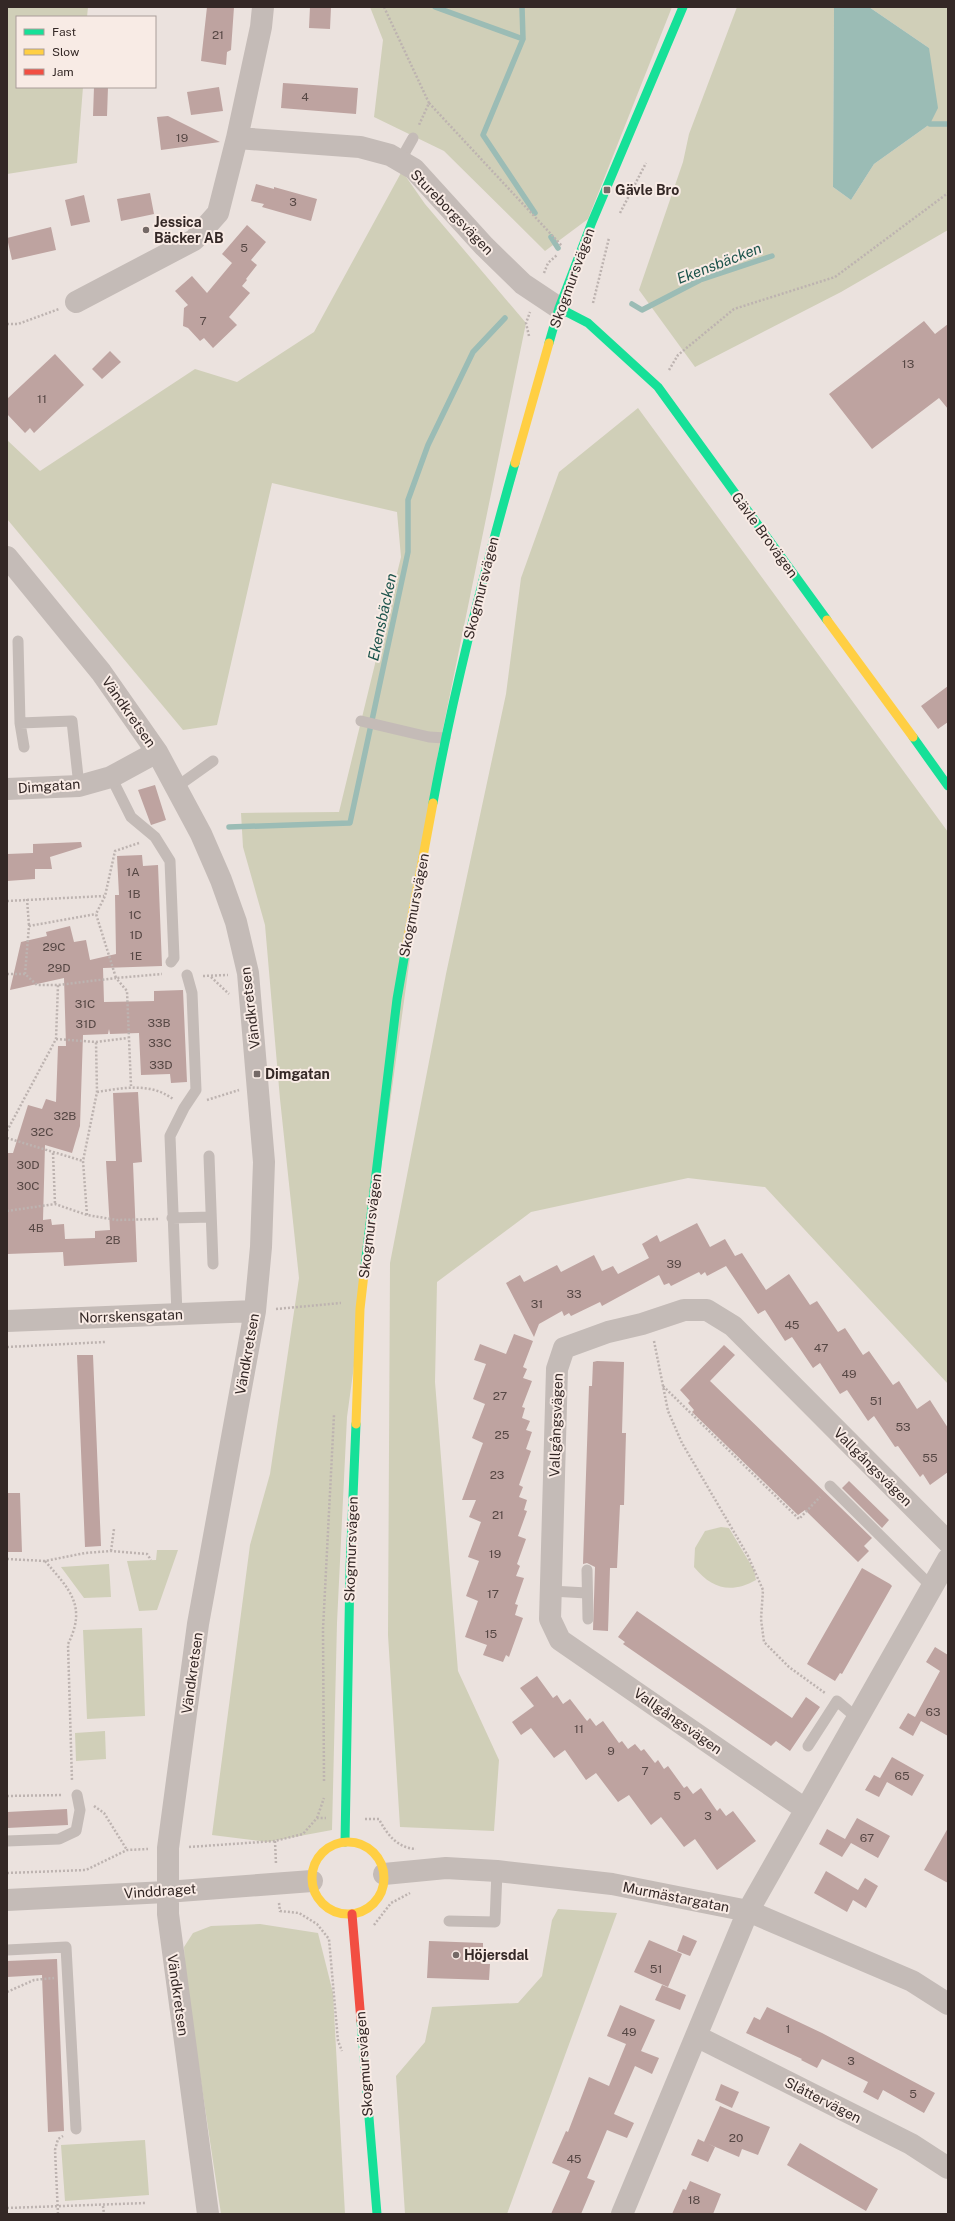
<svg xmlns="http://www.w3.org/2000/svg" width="955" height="2221" viewBox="0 0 955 2221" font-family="'Public Sans',sans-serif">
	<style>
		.green { fill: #d0cfb8 }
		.water { fill: #9bbcb5 }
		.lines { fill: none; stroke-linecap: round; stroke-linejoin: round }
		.stream { stroke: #9bbcb5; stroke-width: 5.5 }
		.building { fill: #bea3a0 }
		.path { stroke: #bdb3b0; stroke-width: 2.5; stroke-dasharray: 2 2; stroke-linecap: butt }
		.lane { stroke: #c4bbb7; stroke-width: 11 }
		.street { stroke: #c4bbb7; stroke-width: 22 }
		.fast { stroke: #16e098; stroke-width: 9 }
		.slow { stroke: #ffcf43; stroke-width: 9 }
		.jam { stroke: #f24e42; stroke-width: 9 }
		.poi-dot { fill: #746966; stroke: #f8ebe5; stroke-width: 1.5 }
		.labels { text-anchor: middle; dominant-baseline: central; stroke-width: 4; stroke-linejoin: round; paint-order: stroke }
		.number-label { font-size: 12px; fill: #564744 }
		.poi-label { font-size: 14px; font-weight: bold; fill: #342826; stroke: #f8ebe5; text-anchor: start }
		.street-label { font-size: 14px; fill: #342826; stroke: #f8ebe5 }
		.water-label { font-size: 15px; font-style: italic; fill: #1d544c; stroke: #f8ebe5 }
	</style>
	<rect width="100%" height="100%" fill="#ebe2de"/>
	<path class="green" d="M 7,7 L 88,7 L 87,17 L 17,17 L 17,87 L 83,87 L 77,163 L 7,174 Z
		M 370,7 L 672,7 L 588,219 L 545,251 L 444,151 L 374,117 L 383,40 Z
		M 737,7 L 834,7 L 833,187 L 851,200 L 874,164 L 930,124 L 929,48 L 869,7 L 948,7 L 948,230 L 841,292 L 695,367 L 639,290 L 683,162 L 689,134 Z
		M 402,171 L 425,204 L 526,323 L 438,753 L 347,1417 L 337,1623 L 332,1830 L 267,1842 L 212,1835 L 250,1545 L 270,1474 L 299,1278 L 280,1099 L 265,925 L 243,847 L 241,813 L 339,812 L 401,557 L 397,512 L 272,483 L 217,725 L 183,730 L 7,519 L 7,440 L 40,471 L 195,369 L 237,382 L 314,332 Z
		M 638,408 L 948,832 L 948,1384 L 765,1187 L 688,1178 L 531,1212 L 437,1282 L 435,1382 L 458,1671 L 499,1760 L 494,1831 L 400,1827 L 388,1635 L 390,1263 L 446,974 L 506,694 L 521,578 L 559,472 Z
		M 721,1527 L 729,1528 L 754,1570 L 756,1580 C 731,1594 712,1589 694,1567 L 695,1548 L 705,1531 Z
		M 157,1550 L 178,1550 L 157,1610 L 139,1611 L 127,1561 L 156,1560 Z
		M 109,1564 L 111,1597 L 84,1598 L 61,1567 Z
		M 142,1628 L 145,1716 L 87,1719 L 83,1630 Z
		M 105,1731 L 106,1759 L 76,1761 L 75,1733 Z
		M 558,1909 L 617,1913 L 507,2214 L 405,2214 L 396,2076 L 425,2042 L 432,2007 L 518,2003 L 542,1976 L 552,1920 Z
		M 260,1924 L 318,1933 L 333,1993 L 345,2214 L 221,2214 L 197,2055 L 185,1970 L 184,1947 L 193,1933 L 211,1926 Z
		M 145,2140 L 149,2195 L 65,2201 L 61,2145 Z"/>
	<path class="water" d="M 834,7 L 869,7 L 929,48 L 938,108 L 930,124 L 874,164 L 851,200 L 833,187 Z"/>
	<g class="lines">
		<path class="stream" d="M 435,7 L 523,39
			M 522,7 L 523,39 L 483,135 L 535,213
			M 930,124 L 948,124
			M 551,237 L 558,248
			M 632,304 L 642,310 L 700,280 L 772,256
			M 229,827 L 350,823 L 408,552 L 408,500 L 428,445 L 473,352 L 505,318"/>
	</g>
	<path class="building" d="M 207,7 L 234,7 L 231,50 L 227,52 L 226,65 L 201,61 Z
		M 310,7 L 331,7 L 330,29 L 309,28 Z
		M 283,83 L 358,88 L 356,114 L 281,108 Z
		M 94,87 L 108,87 L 107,116 L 93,116 Z
		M 219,87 L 223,111 L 191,115 L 187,92 Z
		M 168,116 L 220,142 L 161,150 L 157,117 Z
		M 256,184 L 274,189 L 274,187 L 317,199 L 311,221 L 262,207 L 264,204 L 251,201 Z
		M 150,193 L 154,214 L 121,221 L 117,199 Z
		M 84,195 L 90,222 L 71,226 L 65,200 Z
		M 247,225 L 266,242 L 251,260 L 257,265 L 246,279 L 247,280 L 242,286 L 250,293 L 229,317 L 237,325 L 213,348 L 204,338 L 200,341 L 188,328 L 183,326 L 184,308 L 188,305 L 175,291 L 192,276 L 207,293 L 232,263 L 222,254 Z
		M 51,227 L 56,250 L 12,260 L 7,238 Z
		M 924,321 L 935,334 L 948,324 L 948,409 L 939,398 L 872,449 L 829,394 Z
		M 110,351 L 121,362 L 102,379 L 92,369 Z
		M 55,354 L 84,385 L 34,433 L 30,428 L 25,433 L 7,414 L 7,399 Z
		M 948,686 L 948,722 L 938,729 L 921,706 Z
		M 155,785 L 166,820 L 151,825 L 138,790 Z
		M 81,842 L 82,847 L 50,857 L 52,869 L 35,869 L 35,879 L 7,881 L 7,854 L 33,853 L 33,844 Z
		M 142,855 L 143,866 L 158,865 L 162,966 L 103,968 L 104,1002 L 154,1001 L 154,991 L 183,990 L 187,1082 L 171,1083 L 170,1074 L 141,1075 L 139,1033 L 110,1034 L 109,1029 L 108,1034 L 83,1035 L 80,1126 L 72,1153 L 45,1145 L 43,1220 L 51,1219 L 52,1225 L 64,1224 L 65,1239 L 95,1238 L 95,1231 L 110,1230 L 106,1161 L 116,1161 L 113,1093 L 138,1092 L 142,1162 L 133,1163 L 137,1262 L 64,1266 L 63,1252 L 7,1254 L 7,1153 L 13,1153 L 28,1105 L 42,1109 L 46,1099 L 56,1102 L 58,1046 L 66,1046 L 64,978 L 10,990 L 21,942 L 47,936 L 46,932 L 70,926 L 74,942 L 86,940 L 90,960 L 116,954 L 115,895 L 119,895 L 117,856 Z
		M 697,1223 L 710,1247 L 725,1239 L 735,1256 L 742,1253 L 766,1290 L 789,1274 L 810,1305 L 817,1301 L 838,1332 L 845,1328 L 863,1355 L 869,1351 L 893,1385 L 899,1381 L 917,1409 L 930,1400 L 948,1428 L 948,1472 L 930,1485 L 923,1474 L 920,1477 L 898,1446 L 895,1447 L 874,1416 L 868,1421 L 847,1390 L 840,1394 L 820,1363 L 813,1368 L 792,1337 L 785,1341 L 765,1310 L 758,1314 L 726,1266 L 707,1276 L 705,1272 L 701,1275 L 699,1272 L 671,1286 L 669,1283 L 664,1285 L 659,1275 L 602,1306 L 600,1302 L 571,1316 L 569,1313 L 564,1316 L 562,1311 L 539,1324 L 534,1337 L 506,1283 L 520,1275 L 524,1282 L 557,1265 L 561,1272 L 594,1255 L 602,1271 L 613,1266 L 618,1274 L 649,1258 L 642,1244 L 657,1235 L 660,1242 Z
		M 514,1334 L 533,1341 L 523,1367 L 527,1369 L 523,1378 L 532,1381 L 522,1407 L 525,1408 L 522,1418 L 530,1421 L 526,1430 L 532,1432 L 526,1449 L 531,1451 L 519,1485 L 523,1487 L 519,1497 L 527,1500 L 524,1510 L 527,1511 L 518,1536 L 526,1539 L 517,1564 L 520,1566 L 516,1576 L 524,1578 L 515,1604 L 518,1605 L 515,1615 L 523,1618 L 509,1657 L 506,1655 L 503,1662 L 483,1655 L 487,1645 L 465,1637 L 478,1601 L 466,1596 L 479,1561 L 468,1557 L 481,1522 L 469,1517 L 476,1500 L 462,1500 L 483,1443 L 472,1438 L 485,1404 L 473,1399 L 486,1364 L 474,1360 L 480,1344 L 506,1354 Z
		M 724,1345 L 735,1355 L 710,1381 L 872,1538 L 864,1546 L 869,1551 L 858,1562 L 805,1510 L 798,1515 L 692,1412 L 694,1410 L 688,1403 L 690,1401 L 680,1390 Z
		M 77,1355 L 93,1355 L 101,1546 L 85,1547 Z
		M 597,1361 L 624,1362 L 622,1433 L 626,1433 L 624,1505 L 620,1505 L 617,1568 L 610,1568 L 608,1631 L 593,1630 L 595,1567 L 587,1563 L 583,1564 L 589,1386 L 592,1386 L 593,1362 Z
		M 849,1481 L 889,1520 L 882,1528 L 842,1488 Z
		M 7,1493 L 20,1493 L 22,1552 L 7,1552 Z
		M 862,1568 L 890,1584 L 892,1586 L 842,1674 L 840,1673 L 835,1681 L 807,1664 Z
		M 637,1611 L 792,1718 L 806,1697 L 820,1707 L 790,1751 L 776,1741 L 771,1746 L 623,1644 L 625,1642 L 618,1637 Z
		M 935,1647 L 948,1655 L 948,1736 L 921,1721 L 913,1736 L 899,1728 L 908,1713 L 915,1717 L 940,1671 L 926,1662 Z
		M 537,1676 L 553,1698 L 557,1695 L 563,1704 L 570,1699 L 587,1721 L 590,1718 L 596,1726 L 603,1721 L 619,1743 L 622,1741 L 628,1749 L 635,1744 L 641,1751 L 644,1749 L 655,1763 L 658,1760 L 664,1769 L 668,1766 L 684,1788 L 687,1786 L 693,1794 L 701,1788 L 717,1811 L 720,1808 L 726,1816 L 733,1811 L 756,1841 L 717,1870 L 695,1839 L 684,1847 L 661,1817 L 651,1825 L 629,1795 L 618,1802 L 596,1773 L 586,1780 L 565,1750 L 554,1758 L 531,1728 L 521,1735 L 512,1722 L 534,1706 L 520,1688 Z
		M 892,1757 L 924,1775 L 912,1796 L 887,1782 L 879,1797 L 865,1790 L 874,1775 L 880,1778 Z
		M 67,1809 L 68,1825 L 7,1828 L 7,1812 Z
		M 857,1818 L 890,1836 L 878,1858 L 851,1843 L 842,1857 L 819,1844 L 827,1829 L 845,1839 Z
		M 948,1828 L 948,1883 L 924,1870 Z
		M 826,1871 L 858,1890 L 865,1878 L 878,1886 L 866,1908 L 853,1900 L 847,1912 L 814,1893 Z
		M 683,1935 L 697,1941 L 690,1956 L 677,1951 Z
		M 649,1940 L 682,1954 L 668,1987 L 634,1972 Z
		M 429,1941 L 483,1943 L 483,1964 L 490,1964 L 489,1980 L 427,1978 Z
		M 57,1959 L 64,2131 L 48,2132 L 42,1975 L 7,1977 L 7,1961 Z
		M 662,1985 L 686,1995 L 680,2010 L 655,2000 Z
		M 620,2005 L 655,2020 L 641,2051 L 659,2058 L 652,2074 L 635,2066 L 614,2114 L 634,2123 L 627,2138 L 607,2130 L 587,2178 L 595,2181 L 581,2214 L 551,2214 L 570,2171 L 552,2163 L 566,2131 L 568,2132 L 589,2077 L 609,2086 L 626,2044 L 607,2036 Z
		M 767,2007 L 822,2033 L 935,2093 L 924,2113 L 883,2090 L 878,2100 L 863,2092 L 868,2082 L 822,2059 L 817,2068 L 801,2060 L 802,2059 L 746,2033 L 754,2017 L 760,2020 Z
		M 721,2084 L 739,2092 L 732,2108 L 715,2100 Z
		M 720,2106 L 770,2127 L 758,2155 L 742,2149 L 739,2157 L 704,2142 Z
		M 698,2139 L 715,2147 L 708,2162 L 691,2155 Z
		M 800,2143 L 878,2189 L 866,2211 L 787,2165 Z
		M 690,2181 L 721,2194 L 713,2214 L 672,2214 L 683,2189 L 686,2190 Z"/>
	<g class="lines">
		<path class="path" d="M 384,7 L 429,103 L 419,125
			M 429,103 L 562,246
			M 620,213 L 646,163
			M 544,273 L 548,263 L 557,255
			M 593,303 L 609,238
			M 7,324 L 18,324 L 59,309
			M 529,336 L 526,323 L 530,312
			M 669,370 L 678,355 L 734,309 L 835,277 L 948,193
			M 139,843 L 115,851 L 105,896 L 96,914 L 116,978 L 162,974
			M 27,899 L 29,926
			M 7,901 L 104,896
			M 7,974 L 25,974 L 37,985 L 58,985 L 116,978 L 127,991 L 131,1086
			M 25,974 L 29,926 L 96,914
			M 203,976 L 228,975
			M 211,977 L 229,994
			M 56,1039 L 96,1042 L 128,1038
			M 97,1092 C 123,1088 150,1082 173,1099
			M 207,1100 L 239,1090
			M 7,1131 L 56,1039 L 58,985
			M 7,1138 L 83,1161
			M 53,1153 L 55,1204
			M 7,1211 L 55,1204 L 87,1215 L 117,1220 L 158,1219
			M 87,1215 L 83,1161 L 97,1092 L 96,1042
			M 276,1309 L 341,1303
			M 654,1341 L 668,1411 L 682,1443 L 748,1556 L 763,1590 L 761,1619 L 764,1642 L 789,1667 L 825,1693
			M 7,1347 L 105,1342
			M 663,1386 L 799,1519 L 820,1497
			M 111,1551 L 114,1529
			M 7,1559 L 45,1561 L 85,1553 L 111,1551 L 147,1554 L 151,1560
			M 45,1561 C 70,1590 87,1606 68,1644 L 72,1781
			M 324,1781 L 323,1629 L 334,1415
			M 7,1796 L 62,1795
			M 94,1806 L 104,1813 L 127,1850
			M 317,1818 L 324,1798
			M 365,1819 L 379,1819 C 387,1835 398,1848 416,1849
			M 275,1841 L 276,1864
			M 189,1847 L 275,1841 L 303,1834 L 317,1818 L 326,1818
			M 7,1873 L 86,1870 L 127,1850 L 148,1849
			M 279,1903 L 280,1911 L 299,1913 L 317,1924 L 329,1939 L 338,2041 L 342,2051
			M 374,1925 L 391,1903 L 410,1893
			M 7,1992 L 34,1980 L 54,1978
			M 103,2206 L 104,2214
			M 7,2208 L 146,2203
			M 58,2214 L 55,2150 L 58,2139 L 63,2136"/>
		<path class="lane" d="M 400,161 L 413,138
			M 18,641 L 20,723 L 24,747
			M 361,721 L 429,737 L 445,738
			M 20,723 L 72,721 L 79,786
			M 111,777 L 131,817 L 155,837 L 170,861 L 174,958 L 171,962
			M 175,788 L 213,761
			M 209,1156 L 213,1264
			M 172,1218 L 211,1217
			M 177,1314 L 170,1136 L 184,1108 L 196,1090 L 192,993 L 187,975
			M 830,1486 L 932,1587
			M 587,1570 L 588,1619
			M 551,1591 L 587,1593
			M 808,1746 L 837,1701 L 857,1718
			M 7,1841 L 59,1839 L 76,1831 L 80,1810 L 77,1795
			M 449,1921 L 495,1922 L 497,1871
			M 7,1950 L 66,1947 L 76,2129"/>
		<path class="street" d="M 237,138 L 261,27 L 263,7
			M 76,302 L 194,240 L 218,213 L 237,138 L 360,147 L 390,155 L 414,169 L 484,246 L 523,284 L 559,308
			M 7,557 L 101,672 L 157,752 L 201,834 L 221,880 L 236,922 L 248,973 L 264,1162 L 261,1247 L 255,1311 L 198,1624 L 168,1848 L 168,1914 L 208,2214
			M 7,789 L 79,786 L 111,777 L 157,752
			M 7,1321 L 255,1311
			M 805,1809 L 560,1640 L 550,1619 L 557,1369 L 564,1348 L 608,1332 L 642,1324 L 684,1310 L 707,1310 L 733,1326 L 948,1542
			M 384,1874 L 446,1868 L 497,1871 L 612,1884 L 748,1911 L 912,1981 L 948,2004
			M 7,1900 L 166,1892 L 312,1881
			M 696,2036 L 911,2144 L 948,2168
			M 622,2214 L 748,1911 L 948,1559"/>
		<path class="fast" d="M 559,308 L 588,323 L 658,387 L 827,620
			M 549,343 L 559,308 L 592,222 L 683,7
			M 913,737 L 948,786
			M 433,803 C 454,688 483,575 515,463
			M 364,1274 L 397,999 L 405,953
			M 345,1842 L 350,1569 L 356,1424
			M 361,2021 L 377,2214"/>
		<path class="slow" d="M 515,463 L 549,343
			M 827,620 L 913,737
			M 405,953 L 433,803
			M 356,1424 L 360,1309 L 364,1274
			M312 1878a36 36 0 1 1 72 0a36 36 0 1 1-72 0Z"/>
		<path class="jam" d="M 352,1914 L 361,2021"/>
	</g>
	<g class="poi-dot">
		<rect x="603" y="186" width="8" height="8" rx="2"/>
		<circle cx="146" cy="230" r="4"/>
		<rect x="253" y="1070" width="8" height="8" rx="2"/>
		<circle cx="456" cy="1955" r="4"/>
	</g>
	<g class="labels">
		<g class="number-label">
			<text x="218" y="35">21</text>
			<text x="305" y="97">4</text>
			<text x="182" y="138">19</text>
			<text x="293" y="202">3</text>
			<text x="244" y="248">5</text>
			<text x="203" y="321">7</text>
			<text x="908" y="364">13</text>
			<text x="42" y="399">11</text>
			<text x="133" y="872">1A</text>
			<text x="134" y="894">1B</text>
			<text x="135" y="915">1C</text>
			<text x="136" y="935">1D</text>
			<text x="54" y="947">29C</text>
			<text x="136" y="956">1E</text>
			<text x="59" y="968">29D</text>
			<text x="85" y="1004">31C</text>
			<text x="159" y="1023">33B</text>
			<text x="86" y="1024">31D</text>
			<text x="160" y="1043">33C</text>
			<text x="161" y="1065">33D</text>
			<text x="65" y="1116">32B</text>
			<text x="42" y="1132">32C</text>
			<text x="28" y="1165">30D</text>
			<text x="28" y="1186">30C</text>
			<text x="36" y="1228">4B</text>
			<text x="113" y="1240">2B</text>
			<text x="674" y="1264">39</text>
			<text x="574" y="1294">33</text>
			<text x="537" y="1304">31</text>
			<text x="792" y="1325">45</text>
			<text x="821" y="1348">47</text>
			<text x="849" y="1374">49</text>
			<text x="500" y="1396">27</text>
			<text x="876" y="1401">51</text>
			<text x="903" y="1427">53</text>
			<text x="502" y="1435">25</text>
			<text x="930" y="1458">55</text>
			<text x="497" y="1475">23</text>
			<text x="498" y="1515">21</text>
			<text x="495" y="1554">19</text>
			<text x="493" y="1594">17</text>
			<text x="491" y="1634">15</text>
			<text x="933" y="1712">63</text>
			<text x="579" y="1729">11</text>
			<text x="611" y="1751">9</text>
			<text x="645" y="1771">7</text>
			<text x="902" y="1776">65</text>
			<text x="677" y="1796">5</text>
			<text x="708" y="1816">3</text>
			<text x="867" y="1838">67</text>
			<text x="656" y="1969">51</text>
			<text x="788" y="2029">1</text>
			<text x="629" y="2032">49</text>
			<text x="851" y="2061">3</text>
			<text x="913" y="2094">5</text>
			<text x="736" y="2138">20</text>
			<text x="574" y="2159">45</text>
			<text x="694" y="2200">18</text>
		</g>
		<g class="poi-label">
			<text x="615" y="190">Gävle Bro</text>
			<text x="154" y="222">Jessica<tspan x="154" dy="16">Bäcker AB</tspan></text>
			<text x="265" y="1074">Dimgatan</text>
			<text x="464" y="1955">Höjersdal</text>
		</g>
		<g class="street-label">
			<text transform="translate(452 212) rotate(46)">Stureborgsvägen</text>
			<text transform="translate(572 278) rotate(-70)">Skogmursvägen</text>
			<text transform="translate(765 535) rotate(54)">Gävle Brovägen</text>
			<text transform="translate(481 588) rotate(-76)">Skogmursvägen</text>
			<text transform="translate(129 712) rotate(55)">Vändkretsen</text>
			<text transform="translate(49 786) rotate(-4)">Dimgatan</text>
			<text transform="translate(414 905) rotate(-79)">Skogmursvägen</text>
			<text transform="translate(250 1008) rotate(-97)">Vändkretsen</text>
			<text transform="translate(370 1226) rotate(-83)">Skogmursvägen</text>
			<text transform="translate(131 1316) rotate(-2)">Norrskensgatan</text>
			<text transform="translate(247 1354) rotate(-80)">Vändkretsen</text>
			<text transform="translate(556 1425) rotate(-88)">Vallgångsvägen</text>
			<text transform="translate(873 1467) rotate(45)">Vallgångsvägen</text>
			<text transform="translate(351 1549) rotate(-88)">Skogmursvägen</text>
			<text transform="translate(192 1673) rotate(-82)">Vändkretsen</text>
			<text transform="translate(678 1721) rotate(35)">Vallgångsvägen</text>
			<text transform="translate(160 1891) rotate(-4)">Vinddraget</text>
			<text transform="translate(676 1897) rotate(11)">Murmästargatan</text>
			<text transform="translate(178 1995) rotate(82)">Vändkretsen</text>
			<text transform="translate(364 2064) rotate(-94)">Skogmursvägen</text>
			<text transform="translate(823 2100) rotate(27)">Slåttervägen</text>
		</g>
		<g class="water-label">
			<text transform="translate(719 263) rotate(-21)">Ekensbäcken</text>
			<text transform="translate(382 617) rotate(-78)">Ekensbäcken</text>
		</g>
	</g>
	<rect width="955" height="2221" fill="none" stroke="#342826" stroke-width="16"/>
	<rect x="16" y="16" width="140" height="72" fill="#f8ebe5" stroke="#aa9d99"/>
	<rect x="24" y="29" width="20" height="6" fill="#16e098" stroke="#aa9d99"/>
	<text x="52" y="36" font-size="12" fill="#342826">Fast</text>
	<rect x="24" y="49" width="20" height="6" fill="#ffcf43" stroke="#aa9d99"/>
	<text x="52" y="56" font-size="12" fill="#342826">Slow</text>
	<rect x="24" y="69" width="20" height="6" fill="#f24e42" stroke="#aa9d99"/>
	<text x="52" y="76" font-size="12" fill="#342826">Jam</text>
</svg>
